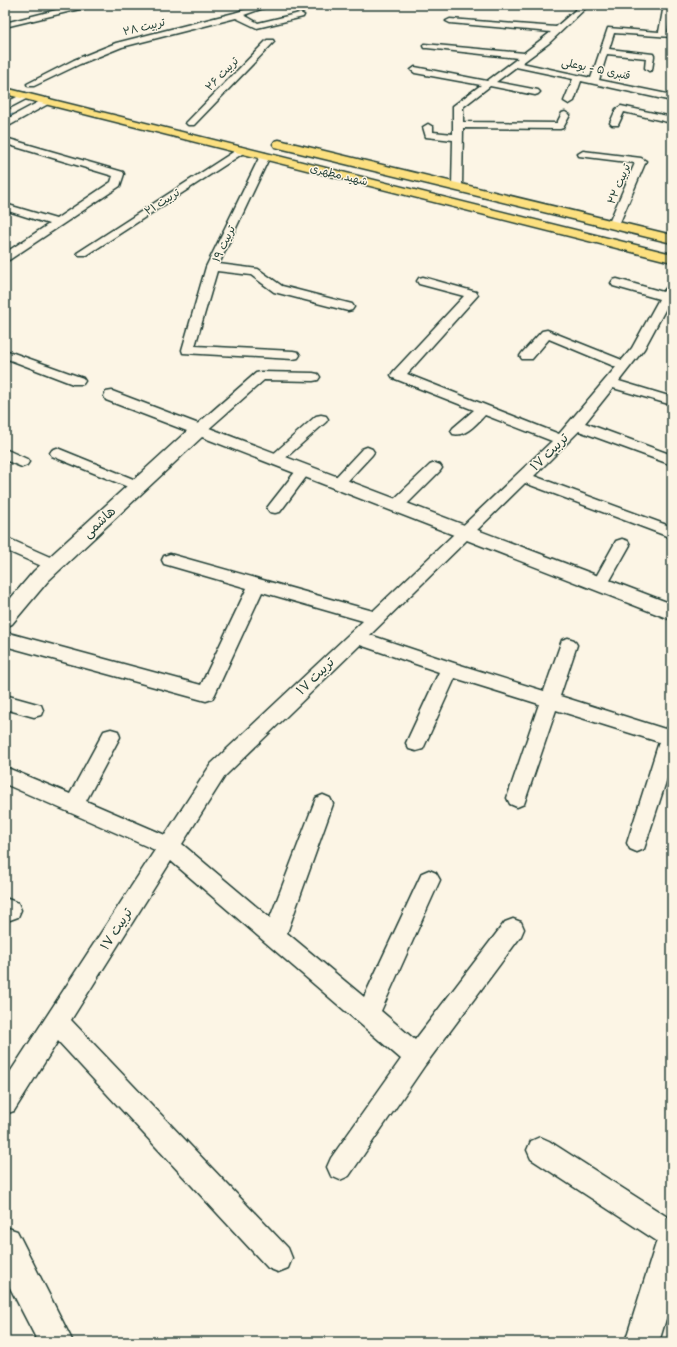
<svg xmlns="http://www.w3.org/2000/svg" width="677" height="1347" viewBox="0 0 677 1347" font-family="Sriracha,'Playpen Sans Arabic',sans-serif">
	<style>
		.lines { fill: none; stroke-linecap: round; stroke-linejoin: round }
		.stream { fill: #699bac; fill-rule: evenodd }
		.minor-casing { stroke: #1f3d34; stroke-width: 3 }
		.tertiary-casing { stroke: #1f3d34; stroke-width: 3 }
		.secondary-casing { stroke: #1f3d34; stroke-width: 3 }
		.primary-casing { stroke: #1f3d34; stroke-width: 3 }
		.minor { fill: #fcf5e5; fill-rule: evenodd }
		.tertiary { fill: #fcf5e5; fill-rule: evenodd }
		.secondary { fill: #fcf5e5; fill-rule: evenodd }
		.primary { fill: #fce080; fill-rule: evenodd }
		.labels { text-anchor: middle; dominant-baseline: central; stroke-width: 3; stroke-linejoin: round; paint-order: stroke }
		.far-street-label { font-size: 11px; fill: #1f3d34; stroke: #fcf5e5 }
		.street-label { font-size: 13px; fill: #1f3d34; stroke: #fcf5e5 }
	</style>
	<rect width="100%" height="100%" fill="#fcf5e5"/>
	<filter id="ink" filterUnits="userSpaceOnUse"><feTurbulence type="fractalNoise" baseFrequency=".025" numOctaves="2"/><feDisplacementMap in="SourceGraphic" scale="8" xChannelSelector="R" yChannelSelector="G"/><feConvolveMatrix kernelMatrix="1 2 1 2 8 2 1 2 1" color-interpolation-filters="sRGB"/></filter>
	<g filter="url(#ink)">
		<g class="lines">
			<path class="stream" d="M 11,113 L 14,114 L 5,119 L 5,116 Z"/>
			<defs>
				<path id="minor" d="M 76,5 L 89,5 L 88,7 L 5,27 L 5,23 Z
					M 260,5 L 272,5 L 244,15 L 258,23 L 300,13 L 304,15 L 303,17 L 257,28 L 236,18 L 122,47 L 80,64 L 34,86 L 28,86 L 27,84 L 74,60 L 116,43 L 234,13 Z
					M 581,5 L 589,5 L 549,43 L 522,63 L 591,78 L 608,28 L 659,32 L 664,5 L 672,5 L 667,32 L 672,33 L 672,37 L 614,33 L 609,49 L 653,54 L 654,56 L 652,70 L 649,71 L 645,68 L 646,58 L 607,54 L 599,80 L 672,95 L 672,101 L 581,81 L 574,101 L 569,104 L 564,101 L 573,79 L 516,67 L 496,82 L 538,90 L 540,92 L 538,94 L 535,95 L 490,86 L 463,107 L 463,122 L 557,123 L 562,113 L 565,112 L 570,115 L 563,128 L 560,129 L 463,128 L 462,187 L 461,189 L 453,189 L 452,187 L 453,140 L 426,137 L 423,127 L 428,124 L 433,127 L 433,132 L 453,134 L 453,106 L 481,85 L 415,73 L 411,70 L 415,67 L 487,81 L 518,58 L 427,48 L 424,48 L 423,46 L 424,44 L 524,53 L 551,32 L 450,23 L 446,21 L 450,19 L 556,27 Z
					M 267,40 L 273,40 L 274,42 L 194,125 L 188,125 L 186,123 L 188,121 Z
					M 25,93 L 28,94 L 30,96 L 28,98 L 5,110 L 5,103 Z
					M 621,106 L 672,117 L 672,123 L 624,112 L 618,125 L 612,125 L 610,123 L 616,109 Z
					M 9,139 L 123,172 L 124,174 L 120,186 L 9,260 L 5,261 L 5,253 L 49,224 L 5,210 L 5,204 L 56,219 L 111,182 L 113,176 L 6,144 L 5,141 Z
					M 241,147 L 246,150 L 245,152 L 87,255 L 79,255 L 77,253 Z
					M 583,151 L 641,158 L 646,161 L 618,227 L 610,227 L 608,225 L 635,163 L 579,156 L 578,154 Z
					M 265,153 L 270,156 L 219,264 L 258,269 L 282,286 L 352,304 L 354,307 L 352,310 L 348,311 L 274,292 L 251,275 L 217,271 L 195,346 L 293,351 L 298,352 L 300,355 L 298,358 L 293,359 L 183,353 L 182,350 L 206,267 L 260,156 Z
					M 423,277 L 476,292 L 478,295 L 407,374 L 559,434 L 616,367 L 549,339 L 532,359 L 522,359 L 520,356 L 522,353 L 542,331 L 547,330 L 622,360 L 632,348 L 659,299 L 613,286 L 611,283 L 613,280 L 617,279 L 663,292 L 668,286 L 672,285 L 672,297 L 644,349 L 619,381 L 672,397 L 672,405 L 613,388 L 585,423 L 672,455 L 672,465 L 579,431 L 534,476 L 672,527 L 672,538 L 525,483 L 370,635 L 454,663 L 544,691 L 562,640 L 568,638 L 574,640 L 577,645 L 560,696 L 665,729 L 672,725 L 672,763 L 644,849 L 637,852 L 630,849 L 627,843 L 659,742 L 556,710 L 524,804 L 517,807 L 510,804 L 507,798 L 539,704 L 455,678 L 423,749 L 416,751 L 409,749 L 406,743 L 439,672 L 360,645 L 225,776 L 182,844 L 270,918 L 316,798 L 323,795 L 330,798 L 333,804 L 287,933 L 364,997 L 422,873 L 429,870 L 436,873 L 440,880 L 381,1011 L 415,1040 L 505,922 L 513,919 L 521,922 L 524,929 L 521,936 L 425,1065 L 349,1176 L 340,1180 L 331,1176 L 327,1167 L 331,1158 L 401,1059 L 171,861 L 71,1020 L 288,1248 L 292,1258 L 288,1268 L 278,1272 L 268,1268 L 58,1041 L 14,1111 L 5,1114 L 5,1080 L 155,850 L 5,784 L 5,767 L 70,794 L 104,731 L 111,729 L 118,731 L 120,737 L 86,801 L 165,835 L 211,764 L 363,621 L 262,592 L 215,694 L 212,699 L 206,701 L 5,646 L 5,632 L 201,685 L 247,588 L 164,564 L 162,560 L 164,556 L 170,554 L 373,611 L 552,441 L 485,415 C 477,423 466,437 453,434 L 451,431 L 453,428 L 474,410 L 393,378 L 391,375 L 393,372 L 464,296 L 419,284 L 417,281 L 419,278 Z
					M 5,350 L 83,378 L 85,381 L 83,384 L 73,384 L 5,358 Z
					M 261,372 L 313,373 L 318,374 L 320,377 L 318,380 L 313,381 L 264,380 L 204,433 L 199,434 L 194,433 L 192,430 L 194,427 L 256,373 Z
					M 321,415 L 326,416 L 328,419 L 326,422 L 281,462 L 276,464 L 271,462 L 269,459 L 271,456 L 316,416 Z
					M 367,447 L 372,449 L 374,452 L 372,455 L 343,486 L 338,488 L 333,486 L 330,483 L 333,480 L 362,449 Z
					M 57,448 L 143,483 L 146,486 L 143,489 L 138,491 L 133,489 L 52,456 L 50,453 L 52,450 Z
					M 5,449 L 27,459 L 29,462 L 27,465 L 22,467 L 5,460 Z
					M 435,463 L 440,465 L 442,468 L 440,471 L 401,510 L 396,511 L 391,510 L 388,506 L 391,502 L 430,465 Z
					M 304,465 L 309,467 L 311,470 L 309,473 L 280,512 L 275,513 L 270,512 L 267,508 L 270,504 L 299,467 Z
					M 5,537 L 59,561 L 61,565 L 59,569 L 53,571 L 5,550 Z
					M 622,539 L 628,541 L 630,545 L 608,584 L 606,588 L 600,590 L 594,588 L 592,584 L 616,541 Z
					M 5,695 L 41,705 L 43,710 L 41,715 L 34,717 L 5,709 Z
					M 5,898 L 18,903 L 21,910 L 18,917 L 10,920 L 5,918 Z
					M 540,1137 L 549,1141 L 672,1220 L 672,1249 L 663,1245 L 531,1159 L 527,1150 L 531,1141 Z"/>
				<path id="tertiary" d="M 112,391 L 672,604 L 672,620 L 202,437 L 48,581 L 12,624 L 5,627 L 5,605 L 34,571 L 187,431 L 106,400 L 104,396 L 106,392 Z
					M 5,1227 L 17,1231 L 73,1342 L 38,1342 L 5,1278 Z
					M 672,1227 L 672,1299 L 659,1342 L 625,1342 L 656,1243 L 660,1231 Z"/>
				<path id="secondary" d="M 46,98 L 50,99 L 52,101 L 50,103 L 5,128 L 5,120 Z"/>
				<path id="primary" d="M 5,88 L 672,254 L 672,262 L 5,94 Z
					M 279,140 L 672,235 L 672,243 L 275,147 L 273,144 L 275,141 Z"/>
			</defs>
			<use href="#minor" class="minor-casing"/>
			<use href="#tertiary" class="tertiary-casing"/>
			<use href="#secondary" class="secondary-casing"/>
			<use href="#primary" class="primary-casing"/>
			<use href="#minor" class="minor"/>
			<use href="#tertiary" class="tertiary"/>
			<use href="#secondary" class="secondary"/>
			<use href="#primary" class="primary"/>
		</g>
	</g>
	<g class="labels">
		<g class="far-street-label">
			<text transform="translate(144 27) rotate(-14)">تربیت ۲۸</text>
			<text transform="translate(596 69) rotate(12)">قنبری ۵ - بوعلی</text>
			<text transform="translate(222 74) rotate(-46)">تربیت ۲۶</text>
			<text transform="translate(339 175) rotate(14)">شهید مطهری</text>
			<text transform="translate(619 184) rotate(-67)">تربیت ۲۲</text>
			<text transform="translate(162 202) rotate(-33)">تربیت ۲۱</text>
			<text transform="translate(224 244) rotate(-65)">تربیت ۱۹</text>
		</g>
		<g class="street-label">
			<text transform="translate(549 452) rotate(-44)">تربیت ۱۷</text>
			<text transform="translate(99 522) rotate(-43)">هاشمی</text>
			<text transform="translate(315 676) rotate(-44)">تربیت ۱۷</text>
			<text transform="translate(116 929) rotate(-57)">تربیت ۱۷</text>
		</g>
	</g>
	<rect width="677" height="1347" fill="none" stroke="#fcf5e5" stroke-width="20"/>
	<rect x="10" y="10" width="657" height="1327" fill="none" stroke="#1f3d34" stroke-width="1.5" filter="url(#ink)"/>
</svg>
